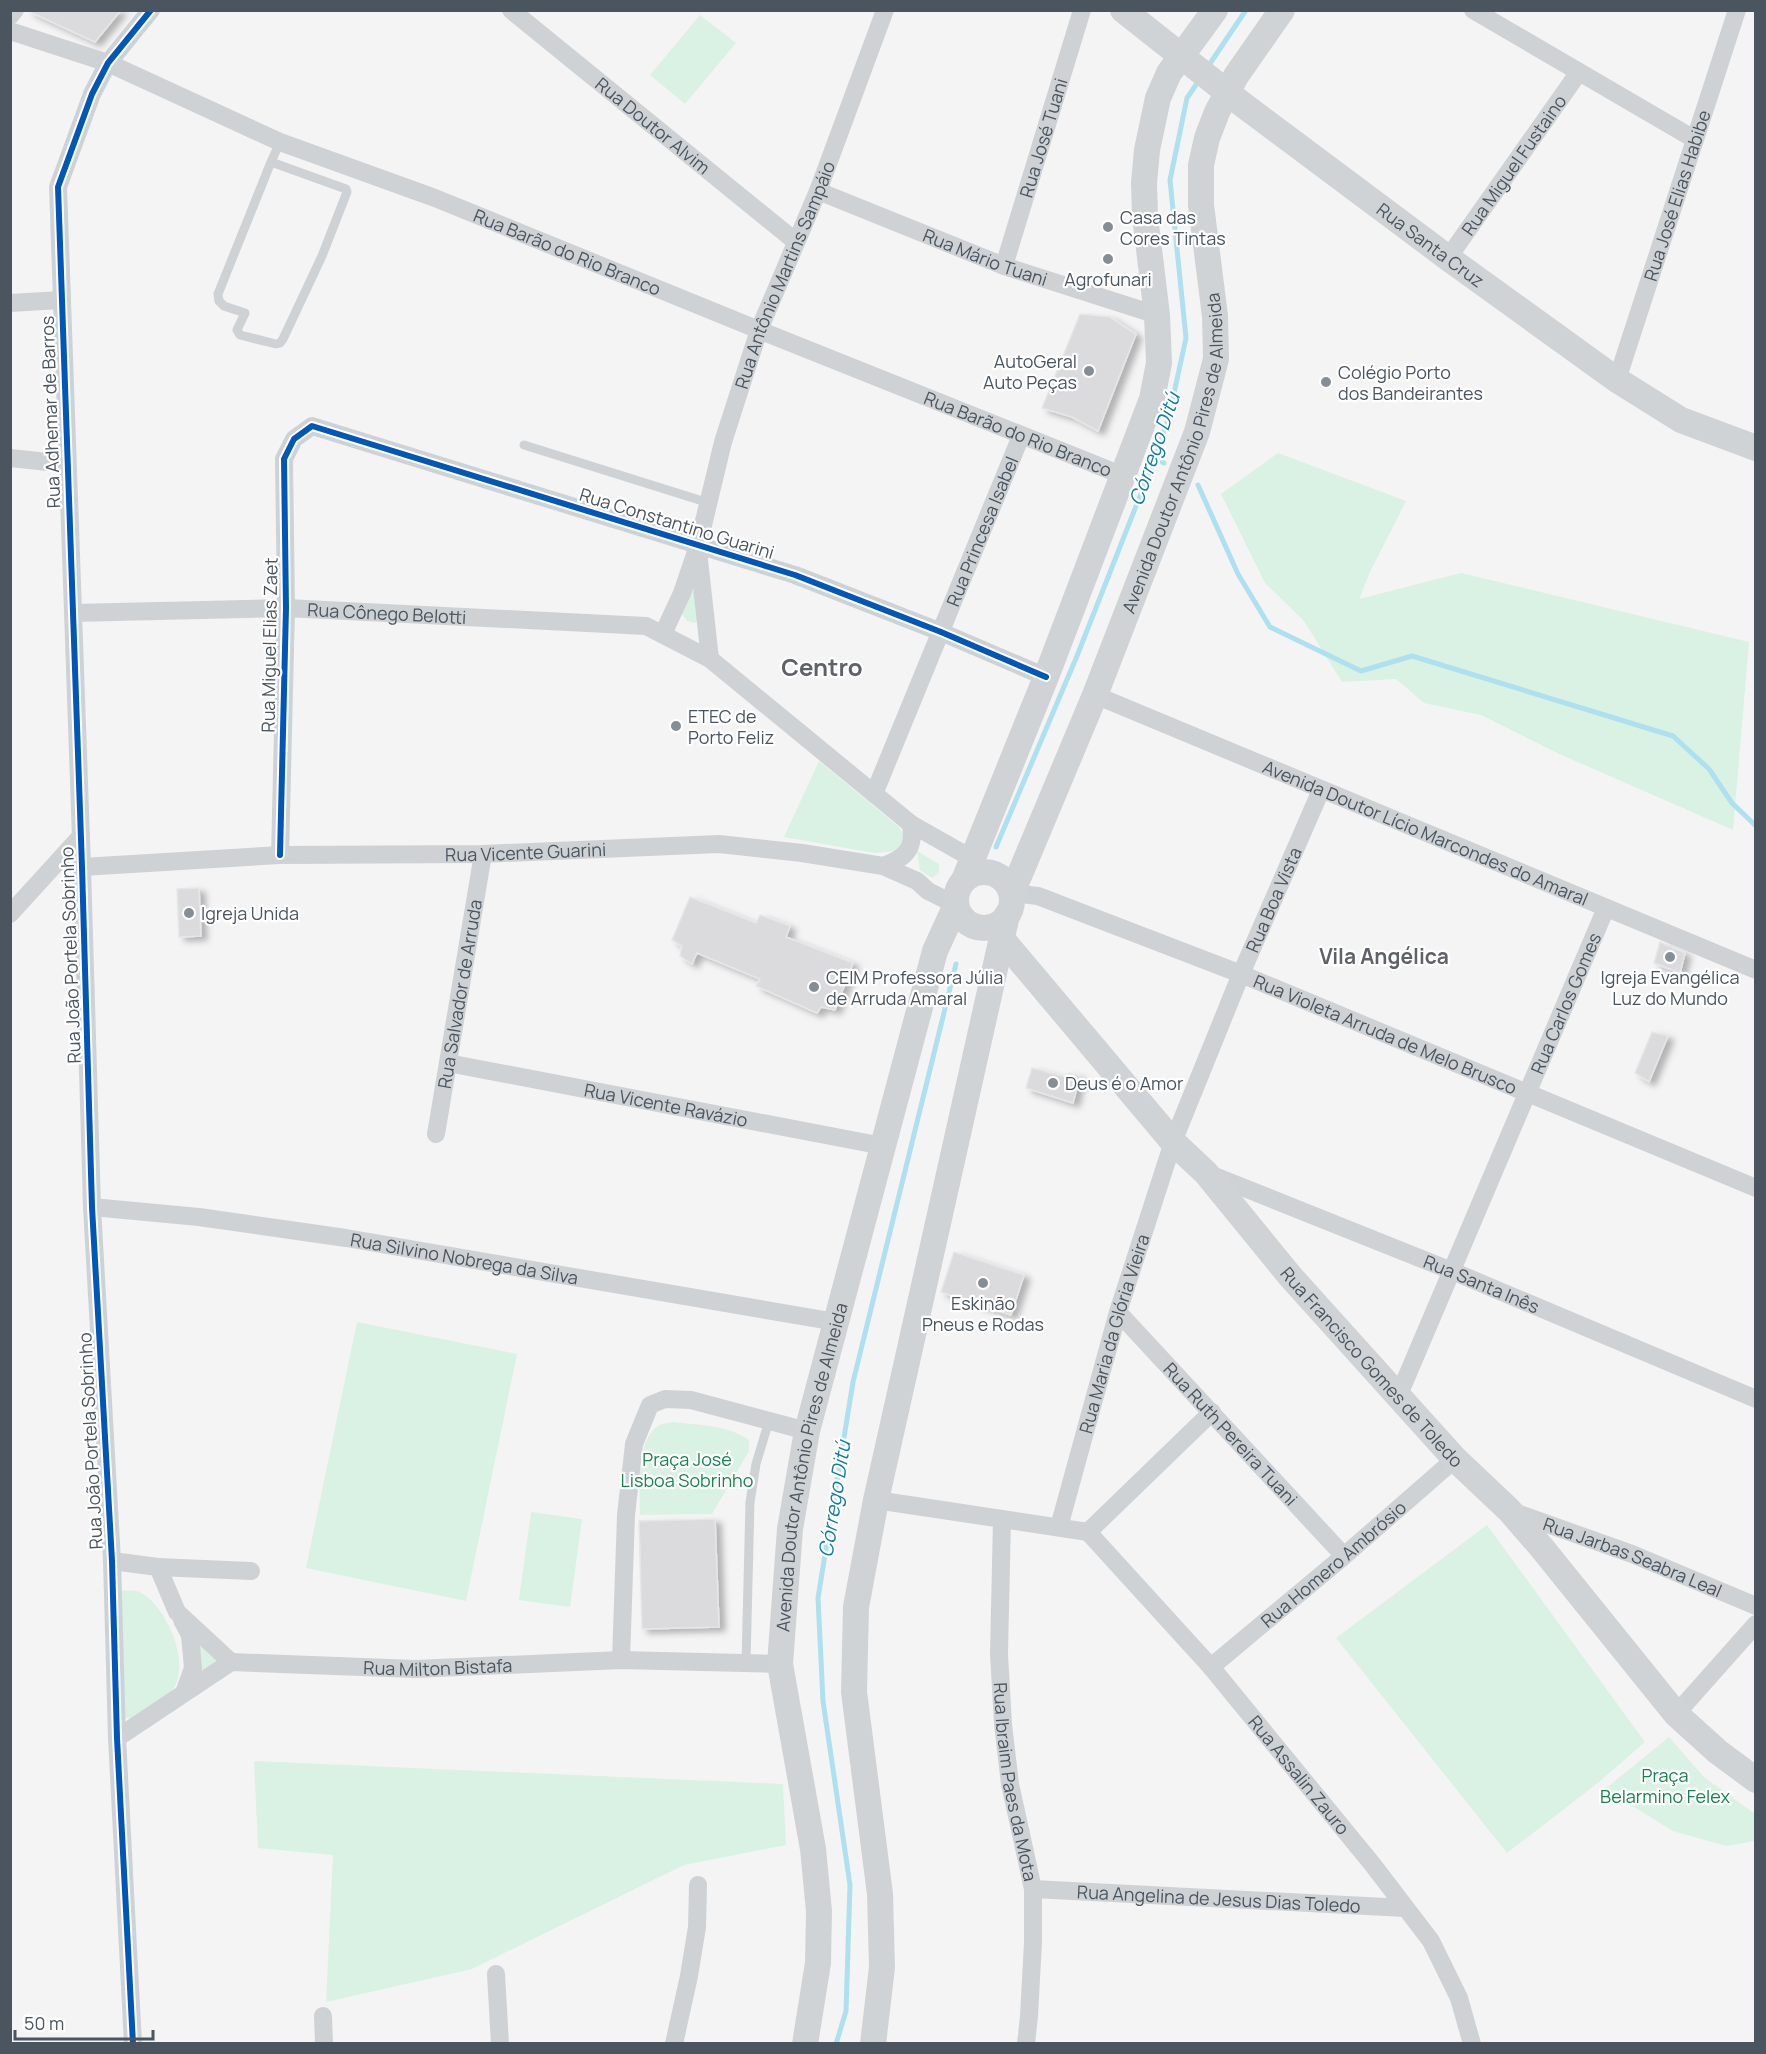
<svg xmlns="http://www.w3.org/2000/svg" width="1766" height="2054" viewBox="0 0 1766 2054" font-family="Manrope,sans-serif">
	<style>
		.green { fill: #d9f2e4 }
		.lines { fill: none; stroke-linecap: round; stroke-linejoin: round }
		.stream { stroke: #aee0ef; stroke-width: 5 }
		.building { fill: #dbdbdd; stroke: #e5e6e7; stroke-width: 1.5; filter: url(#shadow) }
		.lane { stroke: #cfd2d5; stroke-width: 9 }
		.street { stroke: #cfd2d5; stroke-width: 18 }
		.secondary { stroke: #d0d3d5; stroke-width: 26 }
		.cycleway-casing { stroke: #fff; stroke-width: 10 }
		.cycleway { stroke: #0057b8; stroke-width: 6 }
		.poi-dot { fill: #868d94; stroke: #fff; stroke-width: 2 }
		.labels { text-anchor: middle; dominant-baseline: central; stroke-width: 4.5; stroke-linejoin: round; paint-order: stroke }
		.street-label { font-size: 18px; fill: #4a5560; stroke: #fff }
		.poi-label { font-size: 18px; fill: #4a5560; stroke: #fff; text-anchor: start }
		.park-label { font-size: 18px; fill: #188451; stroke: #fff }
		.water-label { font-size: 20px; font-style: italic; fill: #0c7ea1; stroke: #fff }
		.quarter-label { font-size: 21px; font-weight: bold; fill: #5f6267; stroke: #fff }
		.district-label { font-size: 24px; font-weight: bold; fill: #5f6267; stroke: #fff }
	</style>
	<defs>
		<filter id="shadow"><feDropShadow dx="6" dy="4" stdDeviation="3" flood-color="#0004"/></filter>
	</defs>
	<rect width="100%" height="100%" fill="#f4f4f4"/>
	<path class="green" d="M 700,15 L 736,43 L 685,104 L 650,75 Z
		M 1278,453 L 1406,501 L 1370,572 L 1359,599 L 1461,573 L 1749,642 L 1733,830 L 1557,753 L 1481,715 L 1424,703 L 1396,679 L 1342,682 L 1304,621 L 1265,583 L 1221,494 Z
		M 694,573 L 699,621 L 694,623 L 687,621 L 682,614 Z
		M 819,761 L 899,827 L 903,833 L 902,846 L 895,851 L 875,853 L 784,837 Z
		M 917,851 L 939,864 L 939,873 L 932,878 L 920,870 Z
		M 357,1322 L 517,1354 L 466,1601 L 306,1568 Z
		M 673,1422 C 698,1425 728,1425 749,1440 L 749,1451 L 712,1514 L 640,1515 C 640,1492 636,1445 655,1428 C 660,1424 667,1423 673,1422 Z
		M 531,1512 L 582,1519 L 570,1607 L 519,1600 Z
		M 1487,1525 L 1645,1742 L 1599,1782 L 1507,1853 L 1336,1638 Z
		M 118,1591 C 125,1591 135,1589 141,1593 C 167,1607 190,1661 174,1688 C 166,1702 146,1711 133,1719 L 122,1717 Z
		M 196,1638 L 224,1663 L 201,1675 Z
		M 1669,1737 L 1704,1777 L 1755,1814 L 1755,1841 L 1726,1846 L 1673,1831 L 1605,1789 Z
		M 254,1761 L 783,1784 L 786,1845 L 684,1865 L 472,1969 L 326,2002 L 333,1855 L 258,1848 Z"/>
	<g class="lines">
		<path class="stream" d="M 1207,68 L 1246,10
			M 1155,458 L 1164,463
			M 1198,485 L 1238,574 L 1270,627 L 1361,671 L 1412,656 L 1673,736 L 1709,769 L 1732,803 L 1756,826
			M 996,847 L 1077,656 L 1155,458 L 1169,416 L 1186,338 L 1170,180 L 1187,98 L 1200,79
			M 836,2044 L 846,2011 L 850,1885 L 823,1701 L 818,1598 L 853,1382 L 956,964"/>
	</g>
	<path class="building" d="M 26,10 L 121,10 L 95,42 Z
		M 1080,314 L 1110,317 L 1136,334 L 1098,431 L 1072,417 L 1042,408 Z
		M 199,888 L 201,936 L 179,937 L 177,889 Z
		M 690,897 L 756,923 L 760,915 L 790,926 L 786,937 L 853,963 L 835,1010 L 821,1007 L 817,1013 L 756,986 L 760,979 L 697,953 L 692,964 L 680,956 L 682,946 L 672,940 Z
		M 1660,942 L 1685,953 L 1680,973 L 1654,963 Z
		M 1652,1032 L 1668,1036 L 1649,1082 L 1635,1073 Z
		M 1032,1068 L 1066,1077 L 1069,1073 L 1080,1076 L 1073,1103 L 1026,1088 Z
		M 954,1252 L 1024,1275 L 1011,1315 L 941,1292 Z
		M 715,1519 L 719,1627 L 642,1629 L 639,1521 Z"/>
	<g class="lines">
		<path class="lane" d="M 271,162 L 346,189 L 347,192 L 322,256 L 283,339 L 280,343 L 276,344 L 240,335 L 237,330 L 245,313 L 224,306 L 219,301 L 218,294 L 271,162 L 280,142
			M 524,445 L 709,503
			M 746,1663 L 750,1502 L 756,1464 L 769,1421"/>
		<g class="street">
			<path id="s1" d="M 511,10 L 795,241"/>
			<path d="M 1473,10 L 1694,139"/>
			<path d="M 10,16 L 15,10"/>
			<path id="s2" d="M 10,31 L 108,63 L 280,142 L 435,198 L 759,330 L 1124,476"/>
			<path id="s3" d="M 818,191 L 1004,266 L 1157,315"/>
			<path id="s4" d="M 1448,258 L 1579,72"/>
			<path id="s5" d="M 1004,266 L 1082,10"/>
			<path d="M 10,303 L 61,300"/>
			<path id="s6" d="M 1617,380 L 1737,10"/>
			<path d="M 10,458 L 67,464"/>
			<path d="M 698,551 L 710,659"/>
			<path id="s7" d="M 73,613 L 286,608 L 646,626 L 710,659 L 911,824 L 973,859"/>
			<path id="s8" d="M 663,634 L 682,593 L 698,546 L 723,442 L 759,330 L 818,191 L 885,10"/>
			<path id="s9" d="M 1095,695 L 1756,970"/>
			<path id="s10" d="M 874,794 L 1021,436"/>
			<path d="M 280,855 L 286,608 L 284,459 L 294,439 L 312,426 L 795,575 L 941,632 L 1046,677"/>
			<path d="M 883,866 C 906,858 915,849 911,824"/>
			<path id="s11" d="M 82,867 L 280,855 L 483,854 L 719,844 L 802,853 L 883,866 L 917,881 L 928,891 L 956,905"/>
			<path id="s12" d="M 1012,893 L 1038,896 L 1241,974 L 1756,1188"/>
			<path d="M 10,914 L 81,836"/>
			<path id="s13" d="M 448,1063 L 883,1146"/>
			<path id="s14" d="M 436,1134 L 483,854"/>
			<path id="s15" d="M 1207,1173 L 1452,1271 L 1756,1399"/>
			<path id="s16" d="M 92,1207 L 199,1217 L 346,1238 L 836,1322"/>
			<path id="s17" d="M 1118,1312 L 1344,1556"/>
			<path id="s18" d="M 1398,1397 L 1606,908"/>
			<path d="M 876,1500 L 1088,1532"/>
			<path id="s19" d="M 1511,1511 L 1632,1554 L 1756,1606"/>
			<path id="s20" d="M 1002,1519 L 999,1654 L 1003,1724 L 1010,1784 L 1033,1889 L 1033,1942 L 1029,2016 L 1026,2044"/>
			<path id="s21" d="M 1059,1527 L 1118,1312 L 1173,1142 L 1241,974 L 1321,790"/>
			<path id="s22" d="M 1088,1532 L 1211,1667 L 1373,1865 L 1431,1941 L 1459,1998 L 1472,2044"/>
			<path d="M 1088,1532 L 1212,1412"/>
			<path d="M 112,1561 L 158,1567 L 177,1612 L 231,1662"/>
			<path d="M 158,1567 L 251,1571"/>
			<path d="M 182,1620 L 190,1635 L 193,1668 L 184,1693"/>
			<path d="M 621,1660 L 626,1515 L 634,1444 L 650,1405 L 665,1399 L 691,1400 L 807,1431"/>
			<path id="s23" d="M 1211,1667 L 1344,1556 L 1455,1459"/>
			<path d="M 1676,1714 L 1756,1624"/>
			<path id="s24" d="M 117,1738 L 231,1662 L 415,1669 L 621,1660 L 780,1664"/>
			<path id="s25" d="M 1033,1889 L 1405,1908"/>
			<path d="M 496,1974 L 500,2044"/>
			<path d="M 323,2016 L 324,2044"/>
			<path d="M 133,2044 L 117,1738 L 112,1561 L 92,1207 L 82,867 L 58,187 L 92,94 L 108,63 L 151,10"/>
			<path d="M 674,2044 L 689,1976 L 697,1927 L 698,1885"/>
		</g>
		<g class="secondary">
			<path id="s26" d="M 1123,10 L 1242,104 L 1448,258 L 1617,380 L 1681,420 L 1756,448"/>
			<circle cx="984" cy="900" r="28"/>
			<path d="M 964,880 L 1046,677 L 1152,399 L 1159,363 L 1157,315 L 1145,216 L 1144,183 L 1147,150 L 1158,98 L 1169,73 L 1215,10"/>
			<path id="s27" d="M 1012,893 L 1095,695 L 1197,432 L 1216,359 L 1215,316 L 1201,205 L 1201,165 L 1207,138 L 1217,112 L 1236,76 L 1282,10"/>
			<path id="s28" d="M 1002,939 L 1173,1142 L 1206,1173 L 1290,1276 L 1455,1459 L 1509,1510 L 1542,1548 L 1676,1714 L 1718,1752 L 1756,1780"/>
			<path id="s29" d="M 805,2044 L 818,1963 L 819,1911 L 813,1849 L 780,1664 L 790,1529 L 807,1431 L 935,951 L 956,905"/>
			<path d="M 873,2044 L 882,1967 L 880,1894 L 854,1692 L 856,1607 L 876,1500 L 1007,915"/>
		</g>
		<defs>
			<path id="cycleway" d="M 280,855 L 286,608 L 284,459 L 294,439 L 312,426 L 795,575 L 941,632 L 1046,677
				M 133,2044 L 117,1738 L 112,1561 L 92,1207 L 82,867 L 58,187 L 92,94 L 108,63 L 151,10"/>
		</defs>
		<use href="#cycleway" class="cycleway-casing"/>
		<use href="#cycleway" class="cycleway"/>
	</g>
	<g class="poi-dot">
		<circle cx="1108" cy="227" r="6"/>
		<circle cx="1108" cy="259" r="6"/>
		<circle cx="1089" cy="371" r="6"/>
		<circle cx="1326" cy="382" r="6"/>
		<circle cx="676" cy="726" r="6"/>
		<circle cx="189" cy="913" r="6"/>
		<circle cx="1670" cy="957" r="6"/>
		<circle cx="814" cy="987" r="6"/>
		<circle cx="1053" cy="1083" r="6"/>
		<circle cx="983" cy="1283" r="6"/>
	</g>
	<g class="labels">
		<g class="street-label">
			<text stroke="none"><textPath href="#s1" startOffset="183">Rua Doutor Alvim</textPath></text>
			<text stroke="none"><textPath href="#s5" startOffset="134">Rua José Tuani</textPath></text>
			<text stroke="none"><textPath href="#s4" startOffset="114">Rua Miguel Fustaino</textPath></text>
			<text stroke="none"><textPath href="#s6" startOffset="194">Rua José Elias Habibe</textPath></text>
			<text stroke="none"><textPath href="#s26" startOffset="387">Rua Santa Cruz</textPath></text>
			<text stroke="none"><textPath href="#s2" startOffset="600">Rua Barão do Rio Branco</textPath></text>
			<text stroke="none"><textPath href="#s3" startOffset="180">Rua Mário Tuani</textPath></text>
			<text stroke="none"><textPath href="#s8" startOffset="380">Rua Antônio Martins Sampáio</textPath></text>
			<text transform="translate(50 412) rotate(-92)">Rua Adhemar de Barros</text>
			<text stroke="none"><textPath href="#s2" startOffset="1086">Rua Barão do Rio Branco</textPath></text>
			<text stroke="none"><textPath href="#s27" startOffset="471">Avenida Doutor Antônio Pires de Almeida</textPath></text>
			<text transform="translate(677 523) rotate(17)">Rua Constantino Guarini</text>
			<text stroke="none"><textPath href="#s10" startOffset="284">Rua Princesa Isabel</textPath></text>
			<text stroke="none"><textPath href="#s7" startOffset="314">Rua Cônego Belotti</textPath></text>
			<text transform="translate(269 645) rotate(-89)">Rua Miguel Elias Zaet</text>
			<text stroke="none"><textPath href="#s9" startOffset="358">Avenida Doutor Lício Marcondes do Amaral</textPath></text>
			<text stroke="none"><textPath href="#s11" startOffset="444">Rua Vicente Guarini</textPath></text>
			<text stroke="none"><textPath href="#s21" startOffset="664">Rua Boa Vista</textPath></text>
			<text transform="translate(70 955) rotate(-92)">Rua João Portela Sobrinho</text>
			<text stroke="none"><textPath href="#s14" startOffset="142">Rua Salvador de Arruda</textPath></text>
			<text stroke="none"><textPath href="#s18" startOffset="428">Rua Carlos Gomes</textPath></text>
			<text stroke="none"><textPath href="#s12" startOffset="400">Rua Violeta Arruda de Melo Brusco</textPath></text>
			<text stroke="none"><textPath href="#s13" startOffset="222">Rua Vicente Ravázio</textPath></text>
			<text stroke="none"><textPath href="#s16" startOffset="376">Rua Silvino Nobrega da Silva</textPath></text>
			<text stroke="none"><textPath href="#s15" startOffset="296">Rua Santa Inês</textPath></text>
			<text stroke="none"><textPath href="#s21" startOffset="201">Rua Maria da Glória Vieira</textPath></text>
			<text stroke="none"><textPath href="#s28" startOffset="566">Rua Francisco Gomes de Toledo</textPath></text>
			<text stroke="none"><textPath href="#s17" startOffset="166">Rua Ruth Pereira Tuani</textPath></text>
			<text transform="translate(90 1441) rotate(-93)">Rua João Portela Sobrinho</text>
			<text stroke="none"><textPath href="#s29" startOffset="584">Avenida Doutor Antônio Pires de Almeida</textPath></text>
			<text stroke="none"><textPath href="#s19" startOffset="130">Rua Jarbas Seabra Leal</textPath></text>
			<text stroke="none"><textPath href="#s23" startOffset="160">Rua Homero Ambrósio</textPath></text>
			<text stroke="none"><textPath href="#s24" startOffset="344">Rua Milton Bistafa</textPath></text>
			<text stroke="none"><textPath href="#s22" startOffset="322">Rua Assalin Zauro</textPath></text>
			<text stroke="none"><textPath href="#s20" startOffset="264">Rua Ibraim Paes da Mota</textPath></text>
			<text stroke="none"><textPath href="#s25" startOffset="186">Rua Angelina de Jesus Dias Toledo</textPath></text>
		</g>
		<g class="poi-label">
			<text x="1120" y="217">Casa das<tspan x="1120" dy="21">Cores Tintas</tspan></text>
			<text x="1108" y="279" text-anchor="middle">Agrofunari</text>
			<text x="1077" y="361" text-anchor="end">AutoGeral<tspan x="1077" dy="21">Auto Peças</tspan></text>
			<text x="1338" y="372">Colégio Porto<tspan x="1338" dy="21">dos Bandeirantes</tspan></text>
			<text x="688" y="716">ETEC de<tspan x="688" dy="21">Porto Feliz</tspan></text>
			<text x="201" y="913">Igreja Unida</text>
			<text x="826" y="977">CEIM Professora Júlia<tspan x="826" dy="21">de Arruda Amaral</tspan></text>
			<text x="1670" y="977" text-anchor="middle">Igreja Evangélica<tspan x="1670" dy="21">Luz do Mundo</tspan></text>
			<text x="1065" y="1083">Deus é o Amor</text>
			<text x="983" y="1303" text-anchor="middle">Eskinão<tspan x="983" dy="21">Pneus e Rodas</tspan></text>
		</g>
		<g class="park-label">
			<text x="687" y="1459">Praça José<tspan x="687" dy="21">Lisboa Sobrinho</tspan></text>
			<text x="1665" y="1775">Praça<tspan x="1665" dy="21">Belarmino Felex</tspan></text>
		</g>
		<g class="water-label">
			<text transform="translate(1154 449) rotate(-71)">Córrego Ditú</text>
			<text transform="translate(834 1499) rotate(-81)">Córrego Ditú</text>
		</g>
		<g class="quarter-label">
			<text x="1384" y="956">Vila Angélica</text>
		</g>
		<g class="district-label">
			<text x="822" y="666">Centro</text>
		</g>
	</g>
	<rect width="1766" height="2054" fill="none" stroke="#4a5560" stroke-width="24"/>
	<path d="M15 2030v9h138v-9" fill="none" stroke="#4a5560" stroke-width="3"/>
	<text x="24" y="2030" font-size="18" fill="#4a5560" stroke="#ffffff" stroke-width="4.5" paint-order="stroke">50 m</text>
</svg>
